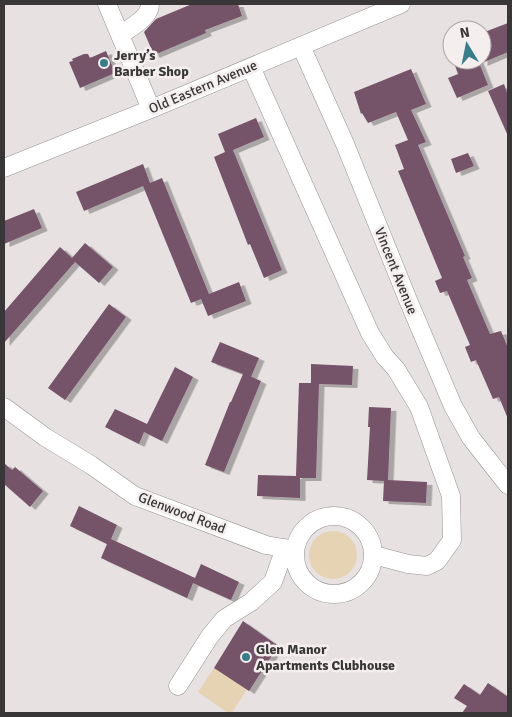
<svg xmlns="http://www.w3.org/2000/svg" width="512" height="717" viewBox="0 0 512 717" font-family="Signika,sans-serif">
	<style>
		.green { fill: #e6d3b3 }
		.building { fill: #755368; filter: url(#shadow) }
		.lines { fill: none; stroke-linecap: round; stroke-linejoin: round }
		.minor-casing { stroke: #979292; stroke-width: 19 }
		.minor { stroke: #fff; stroke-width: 18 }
		.poi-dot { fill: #387e8a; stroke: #f4eeef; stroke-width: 2 }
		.labels { text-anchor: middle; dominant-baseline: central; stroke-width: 5; stroke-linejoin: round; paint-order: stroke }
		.poi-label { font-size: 14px; font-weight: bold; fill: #383636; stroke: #f4eeef; text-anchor: start }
		.street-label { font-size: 14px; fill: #383636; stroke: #f4eeef }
	</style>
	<defs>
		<filter id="shadow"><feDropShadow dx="5.5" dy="3" stdDeviation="0" flood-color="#0004"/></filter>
	</defs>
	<rect width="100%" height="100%" fill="#e7e1e1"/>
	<path class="green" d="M309 555a24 24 0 1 1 48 0a24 24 0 1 1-48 0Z
		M 214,668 L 247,689 L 232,713 L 228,713 L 198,692 Z"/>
	<path class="building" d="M 192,4 L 238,4 L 242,16 L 205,30 L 206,33 L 154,55 L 144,32 L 156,19 Z
		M 508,23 L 508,52 L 482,63 L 482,33 Z
		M 106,51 L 115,73 L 80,88 L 69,62 L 73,61 L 72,59 L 84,54 L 88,54 L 90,58 Z
		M 453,60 L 478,60 L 488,85 L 457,98 L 448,78 L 458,74 Z
		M 411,69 L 426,104 L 411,110 L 426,142 L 418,145 L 465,256 L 463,257 L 472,278 L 467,280 L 490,334 L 501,331 L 508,348 L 508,419 L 499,397 L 493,399 L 476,360 L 471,362 L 465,347 L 470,345 L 447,291 L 440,293 L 435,281 L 442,278 L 398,171 L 404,169 L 395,145 L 408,140 L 396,112 L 368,123 L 362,113 L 361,114 L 354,92 Z
		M 504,84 L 508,95 L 508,136 L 488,91 Z
		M 256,118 L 264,137 L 233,150 L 282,270 L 264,278 L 250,244 L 248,245 L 214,157 L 225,152 L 218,134 Z
		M 468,153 L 474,166 L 456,173 L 451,159 Z
		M 143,164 L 150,183 L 162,178 L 209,294 L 239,282 L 246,301 L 208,316 L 201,299 L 191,303 L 143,186 L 84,211 L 76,192 Z
		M 34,209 L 42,228 L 4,244 L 4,221 Z
		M 85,243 L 113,267 L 99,283 L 75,262 L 4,343 L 4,312 L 60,247 L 72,258 Z
		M 109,304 L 126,317 L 65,400 L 48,388 Z
		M 220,342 L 259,358 L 251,377 L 247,375 L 261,381 L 224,472 L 205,465 L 230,402 L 231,402 L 243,374 L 211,362 Z
		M 311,364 L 353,366 L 352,385 L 319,384 L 316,478 L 300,478 L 300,498 L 257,496 L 258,475 L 296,476 L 299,383 L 311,383 Z
		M 175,367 L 193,377 L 162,441 L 144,432 L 139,444 L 105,427 L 115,409 L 147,424 Z
		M 369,407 L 391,408 L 388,480 L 427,482 L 426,503 L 383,501 L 384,481 L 367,480 L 370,427 L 368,427 Z
		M 4,463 L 12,470 L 15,467 L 43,491 L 30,507 L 4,484 Z
		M 79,506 L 117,525 L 111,539 L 195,578 L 201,564 L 239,582 L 231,600 L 193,583 L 187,598 L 101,558 L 107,544 L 70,526 Z
		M 243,621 L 278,646 L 249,691 L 214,668 Z
		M 488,683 L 508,697 L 508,713 L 462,713 L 467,706 L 454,698 L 464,684 L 480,695 Z"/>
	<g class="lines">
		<defs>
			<path id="minor" d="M 107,4 L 151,109
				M 120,35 C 131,27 150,18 150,4
				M 301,46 L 345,144 L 408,300 L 453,406 L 471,438 L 508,485
				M 251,67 L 370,333 L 385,357 L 396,369 L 419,407 L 451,496 L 452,540 L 437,561 L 427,566 L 408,564 L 374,555
				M 4,168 L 151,109 L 401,4
				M 4,407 L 45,437 L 91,465 L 135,496 L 266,545 L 294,550
				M295 555a39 39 0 1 1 78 0a39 39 0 1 1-78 0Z
				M 178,686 L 210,636 L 224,619 L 251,602 L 273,582 L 285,548"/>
		</defs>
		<use href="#minor" class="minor-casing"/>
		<use href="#minor" class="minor"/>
	</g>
	<g class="poi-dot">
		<circle cx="104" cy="63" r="5"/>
		<circle cx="246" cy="657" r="5"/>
	</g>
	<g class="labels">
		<g class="poi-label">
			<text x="114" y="55">Jerry’s<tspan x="114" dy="16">Barber Shop</tspan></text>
			<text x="256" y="649">Glen Manor<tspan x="256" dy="16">Apartments Clubhouse</tspan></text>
		</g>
		<g class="street-label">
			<text transform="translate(203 87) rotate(-23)">Old Eastern Avenue</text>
			<text transform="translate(396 271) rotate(68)">Vincent Avenue</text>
			<text transform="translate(182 513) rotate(21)">Glenwood Road</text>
		</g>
	</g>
	<rect width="512" height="717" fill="none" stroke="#383636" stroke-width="10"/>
	<g transform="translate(467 45) rotate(350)"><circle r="24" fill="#f4eeef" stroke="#a9a4a5"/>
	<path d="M0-4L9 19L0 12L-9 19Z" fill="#387e8a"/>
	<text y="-8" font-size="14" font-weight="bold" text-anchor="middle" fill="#383636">N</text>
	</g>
</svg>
